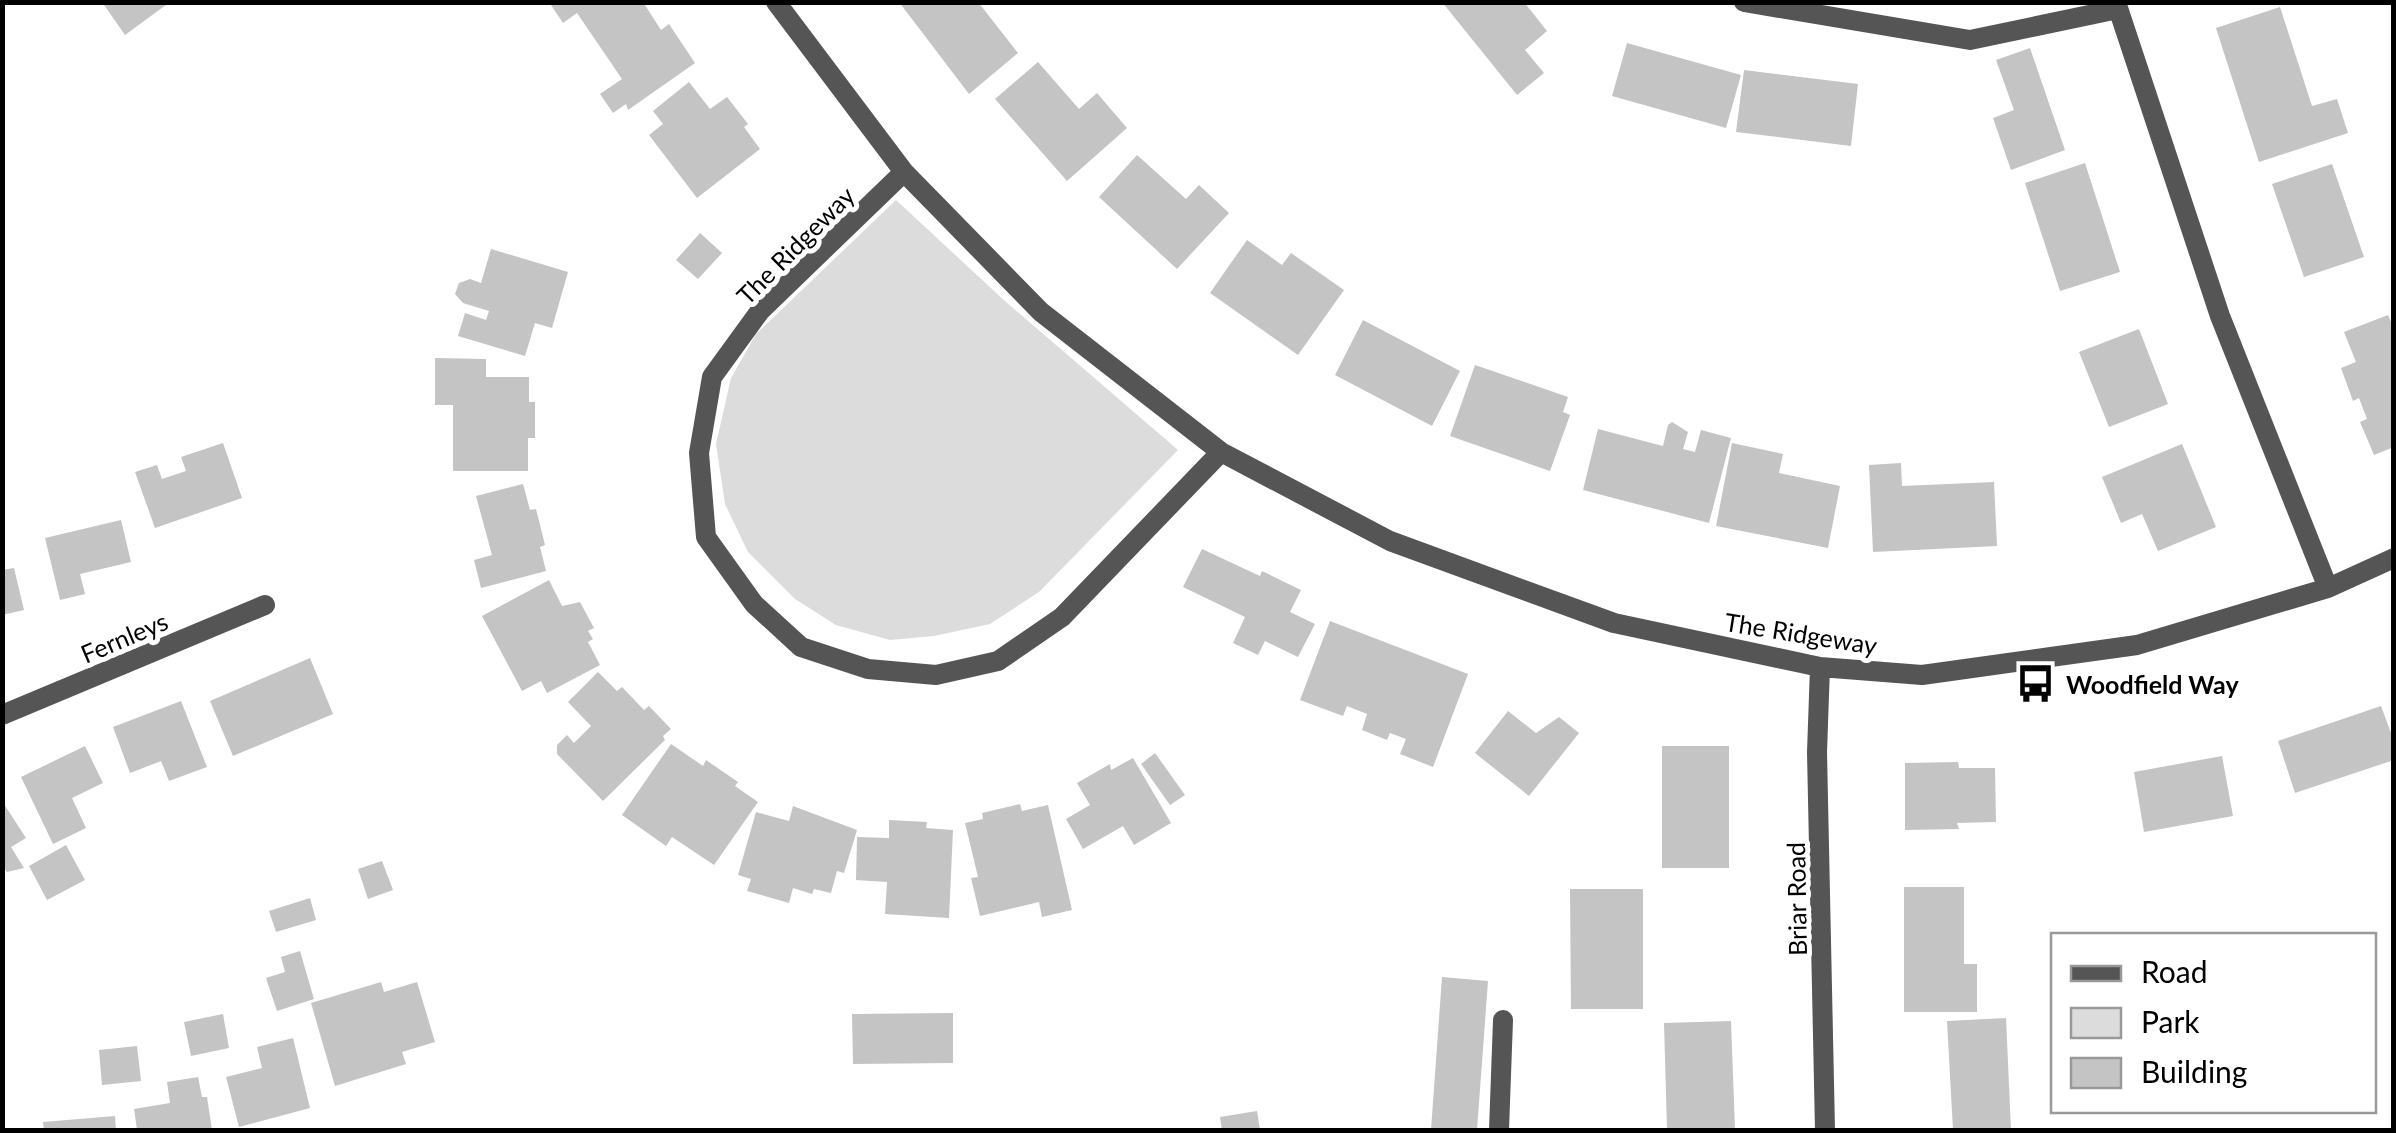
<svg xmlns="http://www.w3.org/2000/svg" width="2396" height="1133" viewBox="0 0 2396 1133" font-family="Lato,sans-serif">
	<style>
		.green { fill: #dcdcdc }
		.building { fill: #c4c4c4 }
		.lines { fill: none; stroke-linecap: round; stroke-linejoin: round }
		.lane { stroke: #555; stroke-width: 20 }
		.street { stroke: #555; stroke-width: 20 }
		.labels { text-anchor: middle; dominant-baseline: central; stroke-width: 10; stroke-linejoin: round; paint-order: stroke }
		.street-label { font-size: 25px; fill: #000; stroke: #fff }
		.poi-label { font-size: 25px; font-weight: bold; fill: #000; stroke: #fff; text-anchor: start }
	</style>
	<rect width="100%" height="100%" fill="#fff"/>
	<path class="green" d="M 896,200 L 1006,302 L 1178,450 L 1039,592 L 990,624 L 934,636 L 890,640 L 836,625 L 795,599 L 748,552 L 725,504 L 716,444 L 731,378 L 756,334 Z"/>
	<path class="building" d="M 102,2 L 170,2 L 125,35 Z
		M 549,2 L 643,2 L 661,30 L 669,24 L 695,63 L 628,110 L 626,104 L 613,113 L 600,94 L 622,79 L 577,13 L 563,23 Z
		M 899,2 L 978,2 L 1018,53 L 969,94 Z
		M 1442,2 L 1524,2 L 1547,31 L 1525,50 L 1544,73 L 1517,95 Z
		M 2280,7 L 2312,106 L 2337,99 L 2348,133 L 2259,162 L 2216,28 Z
		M 1627,43 L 1741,75 L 1726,128 L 1612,96 Z
		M 2030,48 L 2065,150 L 2011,170 L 1993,118 L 2014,110 L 1996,60 Z
		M 1038,62 L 1079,109 L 1097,93 L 1127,128 L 1067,181 L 995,99 Z
		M 1744,70 L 1858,84 L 1851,146 L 1736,132 Z
		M 689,82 L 710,109 L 727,97 L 748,124 L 744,127 L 760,149 L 697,198 L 649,135 L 663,124 L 653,111 Z
		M 1137,155 L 1186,199 L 1199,185 L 1229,213 L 1177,269 L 1099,197 Z
		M 2085,163 L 2120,272 L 2060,291 L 2025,183 Z
		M 2332,164 L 2364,257 L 2304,277 L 2272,184 Z
		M 700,233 L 722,253 L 698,279 L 676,260 Z
		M 1247,240 L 1282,265 L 1291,253 L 1344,290 L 1298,355 L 1210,293 Z
		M 491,249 L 568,272 L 552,328 L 535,323 L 525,356 L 458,336 L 465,313 L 486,320 L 489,311 L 463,303 L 455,294 L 459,283 L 470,279 L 481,283 Z
		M 2388,315 L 2394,329 L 2394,447 L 2374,455 L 2360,422 L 2367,419 L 2359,398 L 2353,401 L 2341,368 L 2356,362 L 2344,332 Z
		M 1363,320 L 1460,371 L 1432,426 L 1335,375 Z
		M 2139,329 L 2168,404 L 2109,427 L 2079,352 Z
		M 435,358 L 486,359 L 486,377 L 529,377 L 529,402 L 535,402 L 535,438 L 528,438 L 528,471 L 453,471 L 453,405 L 435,405 Z
		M 1475,365 L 1568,397 L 1563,412 L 1570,415 L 1550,471 L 1450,436 Z
		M 1672,422 L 1688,432 L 1683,449 L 1695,452 L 1701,430 L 1731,438 L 1709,523 L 1583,490 L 1598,429 L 1663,446 L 1668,425 Z
		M 223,443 L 242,498 L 155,528 L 135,472 L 157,465 L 162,479 L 186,471 L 181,457 Z
		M 1732,443 L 1783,454 L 1779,473 L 1840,486 L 1828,548 L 1716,526 Z
		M 2182,444 L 2216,527 L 2158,551 L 2142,514 L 2121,523 L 2102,477 Z
		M 1901,463 L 1902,486 L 1994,482 L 1997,546 L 1873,552 L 1869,465 Z
		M 523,484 L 530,510 L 536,509 L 545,545 L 540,547 L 546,571 L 481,588 L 474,560 L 492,555 L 476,496 Z
		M 121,520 L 131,562 L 80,574 L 85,594 L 60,600 L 45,538 Z
		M 1202,549 L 1260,576 L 1262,571 L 1301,590 L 1290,612 L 1315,624 L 1298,657 L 1265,641 L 1258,655 L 1233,643 L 1245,617 L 1183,587 Z
		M 14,568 L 24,610 L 2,615 L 2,570 Z
		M 549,580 L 562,606 L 580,602 L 594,628 L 588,631 L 593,639 L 588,642 L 600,665 L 547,693 L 541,681 L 522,691 L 482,616 Z
		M 1330,621 L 1468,674 L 1433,767 L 1400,754 L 1406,739 L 1390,733 L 1387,740 L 1362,730 L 1367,714 L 1347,706 L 1343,716 L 1300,700 Z
		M 310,658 L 333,714 L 233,756 L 210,701 Z
		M 598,672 L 617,691 L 622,687 L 644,710 L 649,706 L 671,729 L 663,736 L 665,740 L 603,801 L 557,754 L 557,745 L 567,735 L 574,743 L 591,726 L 568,702 Z
		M 181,701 L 207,767 L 169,781 L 161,761 L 130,773 L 113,727 Z
		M 2381,706 L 2394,741 L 2394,760 L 2295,793 L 2278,741 Z
		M 1508,711 L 1536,733 L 1559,717 L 1579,733 L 1529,796 L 1475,753 Z
		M 671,744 L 703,766 L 706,760 L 738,782 L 735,786 L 758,802 L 714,865 L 672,837 L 666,846 L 622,815 Z
		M 85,746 L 103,783 L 72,798 L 86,828 L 53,844 L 21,777 Z
		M 1662,746 L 1729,746 L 1729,868 L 1662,868 Z
		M 1155,753 L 1185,795 L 1170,805 L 1141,764 Z
		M 2222,756 L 2233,816 L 2144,832 L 2134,772 Z
		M 1133,758 L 1171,823 L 1134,845 L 1123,826 L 1083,849 L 1066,819 L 1090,805 L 1077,783 L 1110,764 L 1111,770 Z
		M 1958,762 L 1959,768 L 1995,768 L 1996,822 L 1957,823 L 1959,829 L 1905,830 L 1905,763 Z
		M 2,801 L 26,838 L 11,847 L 24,868 L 7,872 L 2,865 Z
		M 1020,804 L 1022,811 L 1048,805 L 1072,910 L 1042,917 L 1039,902 L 980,916 L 971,878 L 978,877 L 965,823 L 983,819 L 982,813 Z
		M 793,806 L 857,830 L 844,873 L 837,871 L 831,893 L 814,889 L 812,894 L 793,888 L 789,903 L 747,891 L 751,879 L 738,875 L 756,812 L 789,821 Z
		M 889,820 L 927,822 L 926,828 L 953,830 L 949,918 L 885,914 L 887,882 L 856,880 L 857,837 L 889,838 Z
		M 66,845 L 85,880 L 47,900 L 29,866 Z
		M 382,861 L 393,890 L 368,899 L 358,869 Z
		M 1904,887 L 1964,887 L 1964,964 L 1977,964 L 1977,1012 L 1904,1012 Z
		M 1570,889 L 1643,889 L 1643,1009 L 1571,1009 Z
		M 310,898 L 316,920 L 276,932 L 269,911 Z
		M 300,951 L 314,999 L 277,1011 L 266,978 L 285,972 L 281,957 Z
		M 1442,977 L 1488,981 L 1477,1130 L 1431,1130 Z
		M 381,982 L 384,992 L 417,982 L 435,1042 L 402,1052 L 406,1064 L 335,1086 L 311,1003 Z
		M 953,1013 L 953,1063 L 853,1064 L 852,1014 Z
		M 223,1014 L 229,1048 L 191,1056 L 184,1022 Z
		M 2006,1018 L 2011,1130 L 1953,1130 L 1947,1021 Z
		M 1731,1021 L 1735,1130 L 1667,1130 L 1664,1023 Z
		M 293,1038 L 310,1108 L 239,1127 L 226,1077 L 262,1068 L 257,1047 Z
		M 137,1046 L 141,1081 L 102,1085 L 99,1050 Z
		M 198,1077 L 202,1097 L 207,1097 L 212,1130 L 137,1130 L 134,1109 L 170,1103 L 167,1082 Z
		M 1257,1111 L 1260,1130 L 1222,1130 L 1220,1117 Z
		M 115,1116 L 116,1130 L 44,1130 L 43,1122 Z"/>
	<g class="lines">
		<path class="lane" d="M 1499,1130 L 1503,1020"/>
		<path class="street" d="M 776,2 L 904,172 L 1041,312 L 1221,452 L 1390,541 L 1614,623 L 1820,667 L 1922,675 L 2137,645 L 2328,588 L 2394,558
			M 1744,2 L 1970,40 L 2118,9
			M 2116,2 L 2220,316 L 2328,588
			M 904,172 L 760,311 L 712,377 L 699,453 L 706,537 L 754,604 L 801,647 L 868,669 L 936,675 L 998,661 L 1062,617 L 1221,452
			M 1820,667 L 1817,752 L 1825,1130
			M 2,715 L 265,605"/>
	</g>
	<defs>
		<symbol id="bus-bare" viewBox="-9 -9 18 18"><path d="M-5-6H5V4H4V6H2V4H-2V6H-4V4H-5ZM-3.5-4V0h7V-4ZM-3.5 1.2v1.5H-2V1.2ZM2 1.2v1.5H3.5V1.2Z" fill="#000" stroke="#fff" stroke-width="2.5" paint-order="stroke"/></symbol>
	</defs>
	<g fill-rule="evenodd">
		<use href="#bus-bare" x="2008" y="656" width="55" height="55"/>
	</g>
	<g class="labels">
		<g class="street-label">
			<text transform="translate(795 245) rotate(-45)">The Ridgeway</text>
			<text transform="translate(1801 633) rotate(9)">The Ridgeway</text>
			<text transform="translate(124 637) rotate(-23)">Fernleys</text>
			<text transform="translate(1796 899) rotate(-91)">Briar Road</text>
		</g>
		<g class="poi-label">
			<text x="2066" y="684">Woodfield Way</text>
		</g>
	</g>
	<rect width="2396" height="1133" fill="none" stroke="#000000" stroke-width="10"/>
	<rect x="2051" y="933" width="325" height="180" fill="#ffffff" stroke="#999999" stroke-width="2.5"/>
	<rect x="2071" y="966" width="50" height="15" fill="#555555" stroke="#999999" stroke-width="2.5"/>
	<text x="2141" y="983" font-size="30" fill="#000000">Road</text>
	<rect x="2071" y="1008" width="50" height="30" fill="#dcdcdc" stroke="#999999" stroke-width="2.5"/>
	<text x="2141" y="1033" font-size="30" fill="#000000">Park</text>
	<rect x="2071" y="1058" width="50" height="30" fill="#c4c4c4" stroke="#999999" stroke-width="2.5"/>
	<text x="2141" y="1083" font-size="30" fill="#000000">Building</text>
</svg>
